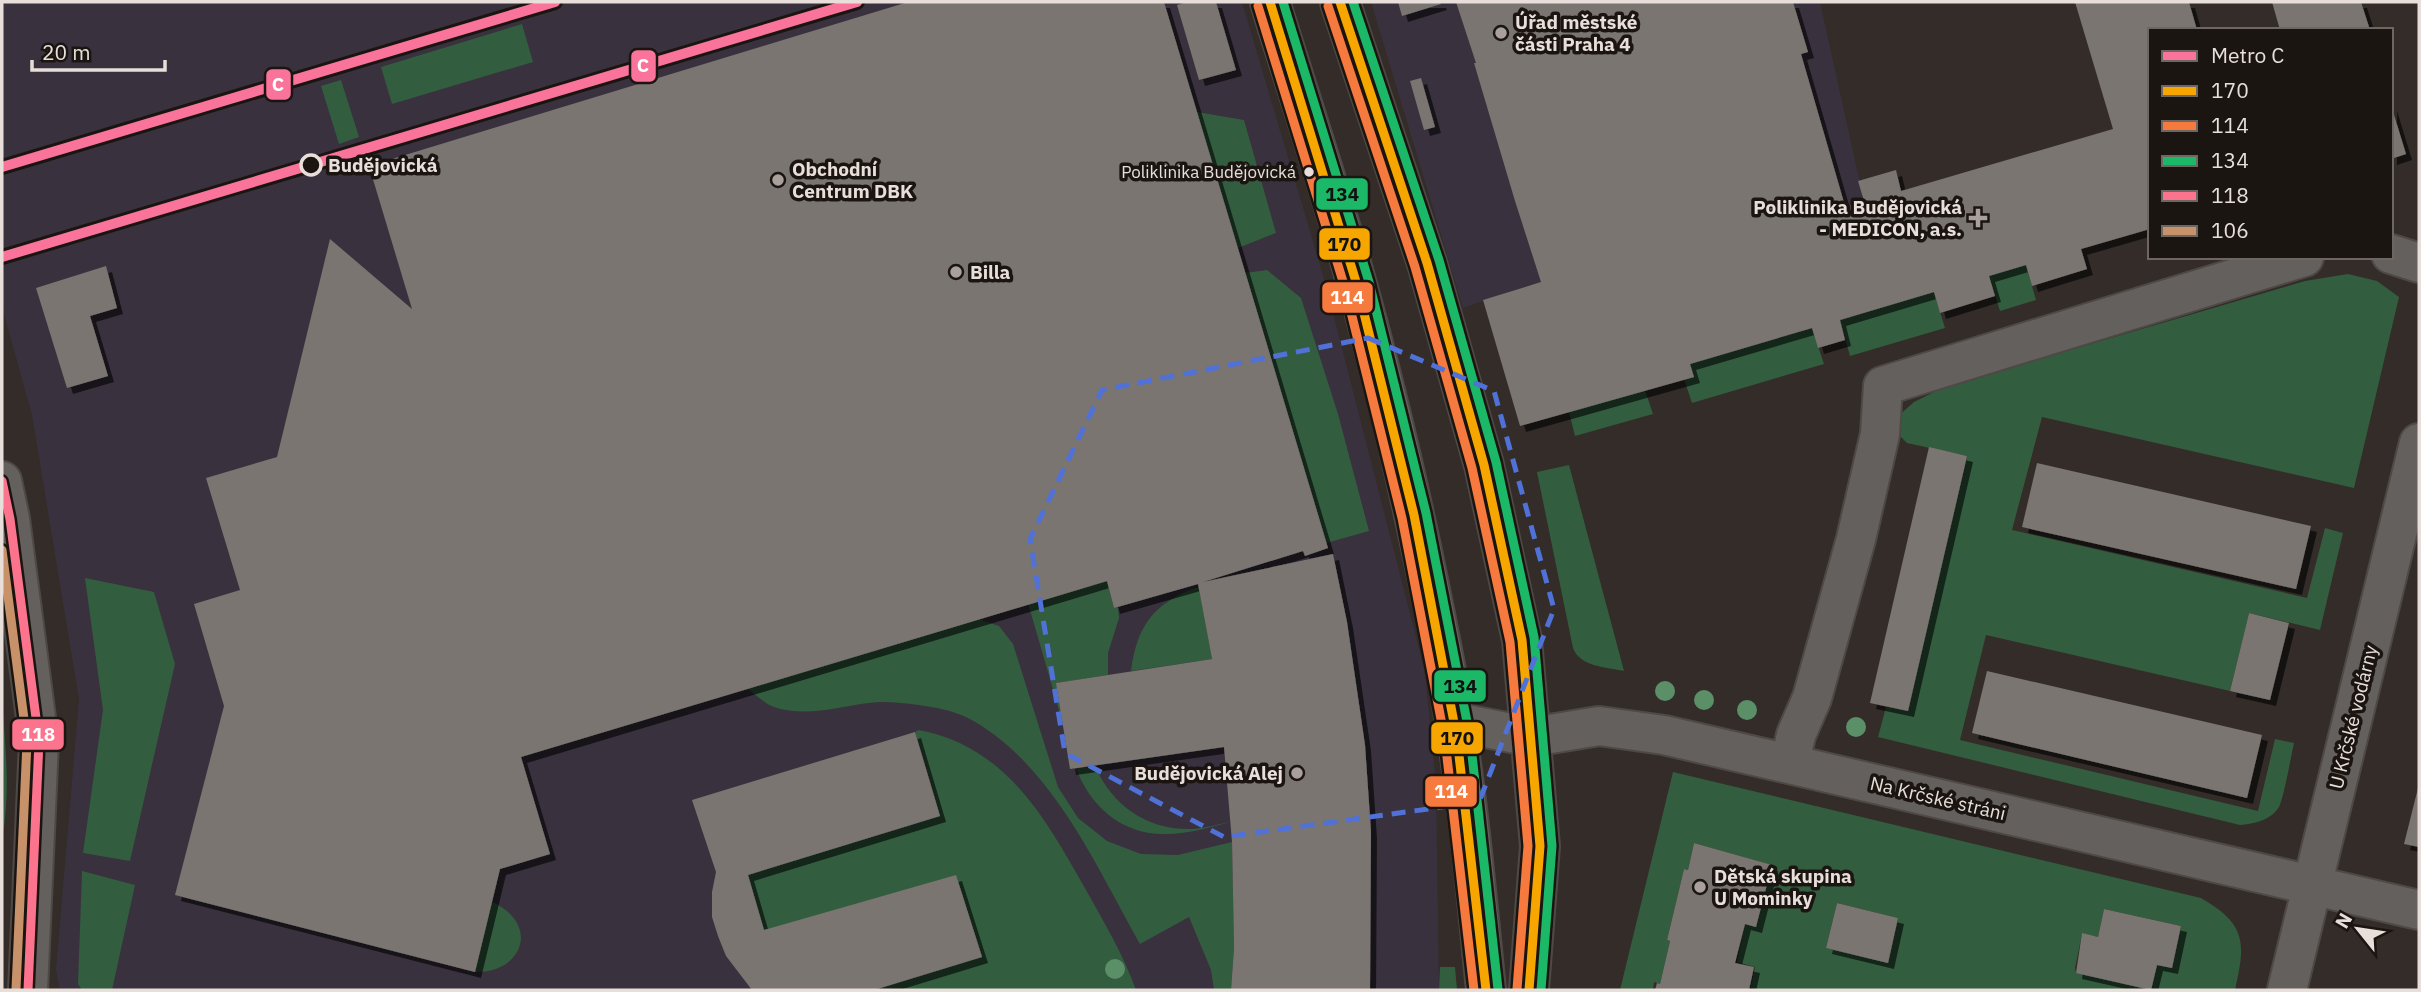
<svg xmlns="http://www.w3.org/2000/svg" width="2421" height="992" viewBox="0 0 2421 992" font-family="'IBM Plex Sans',sans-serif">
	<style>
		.commercial { fill: #39313e }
		.green { fill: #335d3f; fill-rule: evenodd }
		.building { fill: #7a7470; filter: url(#shadow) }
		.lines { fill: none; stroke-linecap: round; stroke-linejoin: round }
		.minor-casing { stroke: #4f4945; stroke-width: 42 }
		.minor { stroke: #63605e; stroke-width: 38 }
		.bus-1-casing { stroke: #1b1511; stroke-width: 14 }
		.bus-2-casing { stroke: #1b1511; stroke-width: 14 }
		.bus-3-casing { stroke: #1b1511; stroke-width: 14 }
		.bus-4-casing { stroke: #1b1511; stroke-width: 14 }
		.bus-5-casing { stroke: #1b1511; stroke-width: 14 }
		.bus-1 { stroke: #f7a600; stroke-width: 9 }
		.bus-2 { stroke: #f6793e; stroke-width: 9 }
		.bus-3 { stroke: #1ab867; stroke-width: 9 }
		.bus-4 { stroke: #fc738d; stroke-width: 9 }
		.bus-5 { stroke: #c7916a; stroke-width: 9 }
		.metro-1-casing { stroke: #1b1511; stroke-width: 16 }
		.metro-1 { stroke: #fa739b; stroke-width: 10 }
		.tree { fill: #5b8f67 }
		.marked { fill: none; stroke: #5072d8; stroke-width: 5; stroke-dasharray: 14 9; stroke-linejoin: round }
		.poi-dot { fill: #a9a09c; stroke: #1b1511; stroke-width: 2.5 }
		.stop-dot { fill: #1b1511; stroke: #e8dfda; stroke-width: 3.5 }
		.bus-dot { fill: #e8dfda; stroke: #1b1511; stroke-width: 2.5 }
		.labels { text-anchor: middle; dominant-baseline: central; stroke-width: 7; stroke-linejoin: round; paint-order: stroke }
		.bus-label { font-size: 17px; fill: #e8dfda; stroke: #1b1511; text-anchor: end }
		.poi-label { font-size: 19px; font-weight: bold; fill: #e8dfda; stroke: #1b1511; text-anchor: start }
		.stop-label { font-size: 19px; font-weight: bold; fill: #e8dfda; stroke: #1b1511; text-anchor: start }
		.street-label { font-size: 19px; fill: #e8dfda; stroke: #1b1511 }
		.line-badge { stroke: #1b1511; stroke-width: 2.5 }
		.badge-label { font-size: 19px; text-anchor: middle; font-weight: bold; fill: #fff }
		.pale-badge-label { font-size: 19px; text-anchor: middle; font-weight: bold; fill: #111 }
	</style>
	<defs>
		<filter id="shadow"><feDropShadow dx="6" dy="6" stdDeviation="0" flood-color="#0009"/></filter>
	</defs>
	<rect width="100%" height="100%" fill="#332c28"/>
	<path class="commercial" d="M 2,2 L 1242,2 L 1325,282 L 1425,672 L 1436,784 L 1439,990 L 60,990 L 56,970 L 79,699 L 32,415 L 2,307 Z
		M 1371,2 L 1820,2 L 1864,201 L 1656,250 L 1512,291 L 1463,308 Z"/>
	<path class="green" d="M 522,24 L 533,62 L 392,104 L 381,67 Z
		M 341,80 L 359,137 L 339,144 L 321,86 Z
		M 1197,112 L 1244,120 L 1276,233 L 1238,248 Z
		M 2026,265 L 2036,300 L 2000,311 L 1989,276 Z
		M 1267,270 L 1301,298 L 1338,414 L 1369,531 L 1326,543 L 1245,273 Z
		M 2348,274 L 2377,281 L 2399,297 L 2354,488 L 2042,417 L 2012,530 L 2307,598 L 2325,528 L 2343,533 L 2320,630 L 2249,613 L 2230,691 L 1986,635 L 1960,740 L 2258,811 L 2275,739 L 2294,743 C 2291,756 2284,797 2279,807 C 2271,820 2254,824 2240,825 L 1878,737 L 1886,707 L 1908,711 L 1967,456 L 1907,443 L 1898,434 L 1897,417 L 1914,402 L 1944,387 L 2305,281 Z
		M 1934,292 L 1945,328 L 1850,356 L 1840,320 Z
		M 1812,328 L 1824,364 L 1692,403 L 1684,379 L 1694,376 L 1690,364 Z
		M 1645,390 L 1653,414 L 1575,436 L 1569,412 Z
		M 1569,465 L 1624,671 C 1606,667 1580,667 1573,648 L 1537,472 Z
		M 85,578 L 154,592 L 175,664 L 130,861 L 83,853 L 103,710 Z
		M 1107,581 L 1114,608 L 1118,607 L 1119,618 L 1108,653 L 1108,675 L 1057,683 L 1063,724 L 1028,603 Z
		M 1195,588 L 1199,588 L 1212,659 L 1131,671 C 1137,626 1153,604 1195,588 Z
		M 978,619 L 999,626 L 1013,644 L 1058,787 L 1078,818 L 1107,841 L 1141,854 L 1178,855 L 1232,842 L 1234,948 L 1231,990 L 1214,990 L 1211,970 L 1189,917 L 1140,944 C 1096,866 1051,762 968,718 C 947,707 904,702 880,702 C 844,704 810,719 774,707 C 765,704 756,695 748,689 Z
		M 2,697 C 5,746 11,791 2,839 Z
		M 919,730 C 1007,747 1045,818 1086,890 C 1104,922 1124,956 1136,990 L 874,990 L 982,957 L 764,930 L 748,875 L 940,816 L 915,732 Z
		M 1095,766 C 1112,806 1149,831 1193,829 C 1206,828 1219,824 1231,822 C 1210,827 1189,834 1167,834 C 1124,836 1090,807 1076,768 Z
		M 1673,772 L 2201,898 C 2246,924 2246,942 2235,990 L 1750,990 L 1755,967 L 1737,962 L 1745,924 L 1757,926 L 1771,865 L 1694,843 L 1688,870 L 1684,869 L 1667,940 L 1670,941 L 1660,984 L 1654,982 L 1653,990 L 1620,990 ZM 1837,903 L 1898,918 L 1888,962 L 1826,948 ZM 2104,909 L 2181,926 L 2172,968 L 2157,965 L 2076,973 L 2075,968 L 2082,934 L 2098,937 Z
		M 82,871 L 135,885 L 112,990 L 82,990 L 78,984 Z
		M 492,902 C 540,923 524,973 475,972 Z
		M 1440,967 L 1455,967 L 1457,990 L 1439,990 Z"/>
	<path class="building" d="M 908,2 L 1164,2 L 1328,548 L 1305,556 L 1303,551 L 1203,582 L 1333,554 L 1347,622 L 1365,745 L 1371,832 L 1370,990 L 1231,990 L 1234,948 L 1232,842 L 1224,747 L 1070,769 L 1056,683 L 1212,659 L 1198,584 L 1114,608 L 1107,581 L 521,757 L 550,854 L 500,869 L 475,972 L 175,895 L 224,706 L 194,604 L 240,590 L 206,478 L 277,457 L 330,239 L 412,309 L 369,166 Z
		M 1187,2 L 1216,2 L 1236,70 L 1199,80 L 1177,5 Z
		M 1398,2 L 1440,2 L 1441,4 L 1402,16 Z
		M 1456,2 L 1793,2 L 1808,52 L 1801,54 L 1845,206 L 1864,201 L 1858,181 L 1896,170 L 1901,191 L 2113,129 L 2075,2 L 2189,2 L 2197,30 L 2150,30 L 2150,229 L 2081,249 L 2087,269 L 2032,286 L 2026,265 L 1989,276 L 1995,296 L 1940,313 L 1934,292 L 1840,320 L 1845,340 L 1818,348 L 1812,328 L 1690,364 L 1694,377 L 1520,426 L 1483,300 L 1541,282 L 1515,201 L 1474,63 L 1476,63 Z
		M 2272,2 L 2361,2 L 2370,30 L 2280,30 Z
		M 1421,78 L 1435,127 L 1424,130 L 1410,81 Z
		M 2391,105 L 2406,154 L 2391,159 Z
		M 106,266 L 117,308 L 90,316 L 108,376 L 67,388 L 36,288 Z
		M 1929,447 L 1967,456 L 1908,711 L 1870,703 Z
		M 2037,463 L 2311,526 L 2296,589 L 2022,527 Z
		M 2249,613 L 2289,623 L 2270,700 L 2230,691 Z
		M 1987,671 L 2262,735 L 2247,798 L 1972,733 Z
		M 915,732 L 940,816 L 748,875 L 764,930 L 956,875 L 982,957 L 874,990 L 752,990 L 726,956 L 718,936 L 712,917 L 712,892 L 716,872 L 692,800 Z
		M 2418,788 L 2419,788 L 2419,847 L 2404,844 Z
		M 1694,843 L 1772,865 L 1756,927 L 1745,924 L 1735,963 L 1754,967 L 1749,990 L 1655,990 L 1657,983 L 1660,984 L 1670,941 L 1667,940 L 1684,869 L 1688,870 Z
		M 1837,903 L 1898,918 L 1888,963 L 1826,948 Z
		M 2104,909 L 2181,926 L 2172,968 L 2157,965 L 2151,990 L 2076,973 L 2082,933 L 2098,937 Z"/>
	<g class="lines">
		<defs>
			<path id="minor" d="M 1270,2 C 1299,96 1331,190 1357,285 C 1391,406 1419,531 1443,655 C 1465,766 1475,878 1486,990
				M 1340,2 L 1427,263 L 1484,465 L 1522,640 L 1540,846 L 1529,990
				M 2391,254 L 2419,263
				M 2,481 L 10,519 L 39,741 L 28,990
				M 1455,722 L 1532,737 L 1599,726 L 1664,735 L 2419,910
				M 1790,763 L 1796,735 L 1812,698 L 1856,539 L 1880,434 L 1883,386 L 2304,257
				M 2287,990 L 2419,443"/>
		</defs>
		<use href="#minor" class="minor-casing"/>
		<use href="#minor" class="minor"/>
		<defs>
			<path id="bus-1" d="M 1270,2 L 1357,285 L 1414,515 L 1457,738 L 1486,990
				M 1340,2 L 1427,263 L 1484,465 L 1522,640 L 1540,846 L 1529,990"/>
			<path id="bus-2" d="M 1258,6 L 1345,288 L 1402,518 L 1445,740 L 1474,990
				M 1328,6 L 1415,267 L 1472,468 L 1510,642 L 1528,846 L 1517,989"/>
			<path id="bus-3" d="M 1283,2 L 1369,282 L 1426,513 L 1470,737 L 1498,989
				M 1353,2 L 1439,260 L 1496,462 L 1534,637 L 1552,846 L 1541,990"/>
			<path id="bus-4" d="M 2,481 L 10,519 L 39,741 L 28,990"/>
			<path id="bus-5" d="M 2,550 L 27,742 L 16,989"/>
		</defs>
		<use href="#bus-1" class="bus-1-casing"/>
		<use href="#bus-2" class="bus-2-casing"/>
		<use href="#bus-3" class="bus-3-casing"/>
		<use href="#bus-4" class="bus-4-casing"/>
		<use href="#bus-5" class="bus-5-casing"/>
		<use href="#bus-1" class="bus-1"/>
		<use href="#bus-2" class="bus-2"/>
		<use href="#bus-3" class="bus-3"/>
		<use href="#bus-4" class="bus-4"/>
		<use href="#bus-5" class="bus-5"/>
		<defs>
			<path id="metro-1" d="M 2,167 L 555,2
				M 2,257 L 857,2"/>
		</defs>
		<use href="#metro-1" class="metro-1-casing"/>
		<use href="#metro-1" class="metro-1"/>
	</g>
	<g class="tree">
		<circle cx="1665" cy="691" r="10"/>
		<circle cx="1704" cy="700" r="10"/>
		<circle cx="1747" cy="710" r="10"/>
		<circle cx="1856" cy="727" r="10"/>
		<circle cx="1115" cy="969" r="10"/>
	</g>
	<path class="marked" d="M 1368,338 L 1494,391 L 1554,609 L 1479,802 L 1224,837 L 1065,753 L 1030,539 L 1102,390 Z"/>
	<g class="poi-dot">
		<circle cx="1501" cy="33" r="7"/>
		<circle cx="778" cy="180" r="7"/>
		<path d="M1974.5 207.5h7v7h7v7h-7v7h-7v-7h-7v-7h7z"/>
		<circle cx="956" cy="272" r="7"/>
		<circle cx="1297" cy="773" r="7"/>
		<circle cx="1700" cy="887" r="7"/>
	</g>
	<circle class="stop-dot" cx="311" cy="165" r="10"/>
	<circle class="bus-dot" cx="1309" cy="172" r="6"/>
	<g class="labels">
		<g class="bus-label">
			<text x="1296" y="172">Poliklinika Budějovická</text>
		</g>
		<g class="poi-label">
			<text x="1515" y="22">Úřad městské<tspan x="1515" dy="22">části Praha 4</tspan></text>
			<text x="792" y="169">Obchodní<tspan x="792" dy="22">Centrum DBK</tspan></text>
			<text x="1962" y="207" text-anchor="end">Poliklinika Budějovická<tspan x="1962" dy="22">- MEDICON, a.s.</tspan></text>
			<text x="970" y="272">Billa</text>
			<text x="1283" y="773" text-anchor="end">Budějovická Alej</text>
			<text x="1714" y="876">Dětská skupina<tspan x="1714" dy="22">U Mominky</tspan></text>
		</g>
		<g class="stop-label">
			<text x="328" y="165">Budějovická</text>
		</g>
		<g class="street-label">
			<text transform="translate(2353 717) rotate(-76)">U Krčské vodárny</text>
			<text transform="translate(1938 798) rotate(13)">Na Krčské stráni</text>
		</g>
	</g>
	<g class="line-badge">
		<rect x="630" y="49" width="27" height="34" rx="7" fill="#fa739b"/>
		<rect x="265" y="68" width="27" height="33" rx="7" fill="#fa739b"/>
		<rect x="1315" y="177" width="54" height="34" rx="7" fill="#1ab867"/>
		<rect x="1318" y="227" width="53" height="34" rx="7" fill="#f7a600"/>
		<rect x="1321" y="281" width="53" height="33" rx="7" fill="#f6793e"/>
		<rect x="1433" y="669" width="54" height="34" rx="7" fill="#1ab867"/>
		<rect x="11" y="718" width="54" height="33" rx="7" fill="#fc738d"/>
		<rect x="1430" y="721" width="54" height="34" rx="7" fill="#f7a600"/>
		<rect x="1424" y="775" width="54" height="33" rx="7" fill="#f6793e"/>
	</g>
	<g class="badge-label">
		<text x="643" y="72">C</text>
		<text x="278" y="91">C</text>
		<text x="1347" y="304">114</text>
		<text x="38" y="741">118</text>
		<text x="1451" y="798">114</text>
	</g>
	<g class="pale-badge-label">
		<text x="1342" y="201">134</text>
		<text x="1344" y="251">170</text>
		<text x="1460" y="693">134</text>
		<text x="1457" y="745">170</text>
	</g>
	<rect width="2421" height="992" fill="none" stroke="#e8dfda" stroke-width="7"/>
	<rect x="2148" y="28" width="245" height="231" fill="#1b1511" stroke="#6d6661" stroke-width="2"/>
	<rect x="2162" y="51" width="35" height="10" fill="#fa739b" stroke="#6d6661" stroke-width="2"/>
	<text x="2211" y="63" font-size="21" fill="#e8dfda">Metro C</text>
	<rect x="2162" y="86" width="35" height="10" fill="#f7a600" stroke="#6d6661" stroke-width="2"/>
	<text x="2211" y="98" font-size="21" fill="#e8dfda">170</text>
	<rect x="2162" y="121" width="35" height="10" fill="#f6793e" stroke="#6d6661" stroke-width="2"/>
	<text x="2211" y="133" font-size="21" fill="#e8dfda">114</text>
	<rect x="2162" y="156" width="35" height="10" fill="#1ab867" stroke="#6d6661" stroke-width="2"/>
	<text x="2211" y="168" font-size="21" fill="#e8dfda">134</text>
	<rect x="2162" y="191" width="35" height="10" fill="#fc738d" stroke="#6d6661" stroke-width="2"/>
	<text x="2211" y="203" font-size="21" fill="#e8dfda">118</text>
	<rect x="2162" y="226" width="35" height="10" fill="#c7916a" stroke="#6d6661" stroke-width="2"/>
	<text x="2211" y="238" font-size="21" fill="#e8dfda">106</text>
	<g transform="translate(2358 929) rotate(300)" stroke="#1b1511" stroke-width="5" paint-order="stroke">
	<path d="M0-5L12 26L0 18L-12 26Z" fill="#e8dfda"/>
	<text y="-10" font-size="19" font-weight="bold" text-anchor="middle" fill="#e8dfda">N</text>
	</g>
	<path d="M32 60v10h133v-10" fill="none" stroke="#e8dfda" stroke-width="3.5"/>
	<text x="42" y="60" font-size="21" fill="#e8dfda" stroke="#1b1511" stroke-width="5" paint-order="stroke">20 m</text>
</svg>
